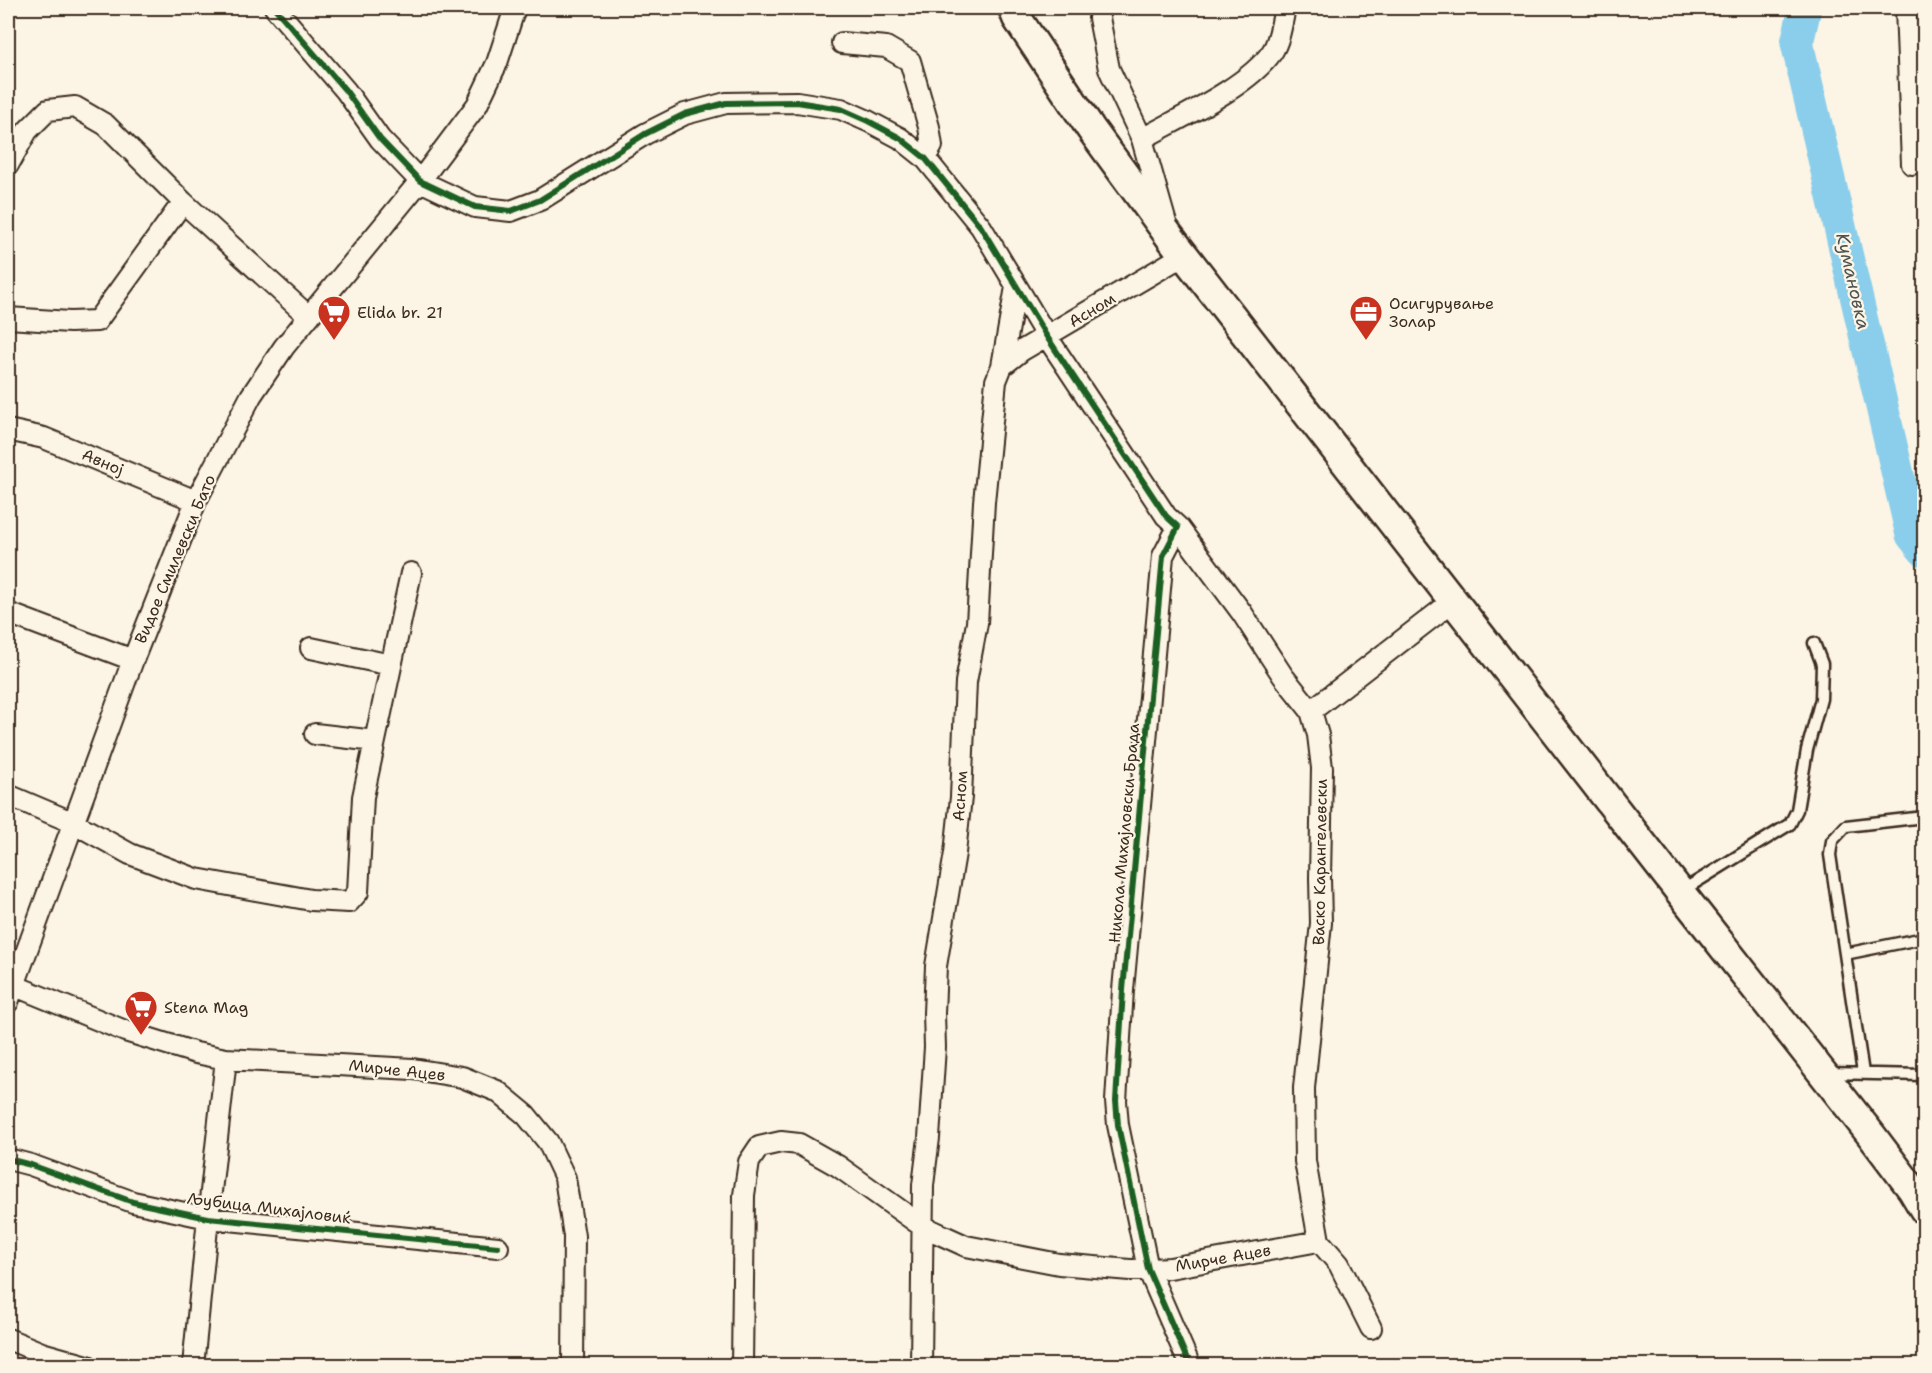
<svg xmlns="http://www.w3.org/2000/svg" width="1932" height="1373" viewBox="0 0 1932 1373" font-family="'Shantell Sans',sans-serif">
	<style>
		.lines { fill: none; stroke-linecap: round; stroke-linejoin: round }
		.river { stroke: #8aceeb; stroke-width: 33 }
		.service-casing { stroke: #3b2a1e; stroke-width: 15 }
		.minor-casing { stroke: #3b2a1e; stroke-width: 24 }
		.secondary-casing { stroke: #3b2a1e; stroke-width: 33 }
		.service { stroke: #fcf5e5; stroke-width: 10 }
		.minor { stroke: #fcf5e5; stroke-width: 20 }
		.secondary { stroke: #fcf5e5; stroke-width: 28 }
		.cycleway-casing { stroke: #fcf5e5; stroke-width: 10 }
		.cycleway { stroke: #1b5e20; stroke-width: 6 }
		.labels { text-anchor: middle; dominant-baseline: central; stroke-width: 4.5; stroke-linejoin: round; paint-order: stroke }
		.poi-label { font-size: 16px; fill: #3b2a1e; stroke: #fcf5e5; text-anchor: start }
		.street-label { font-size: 16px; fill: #3b2a1e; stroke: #fcf5e5 }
		.water-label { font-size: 18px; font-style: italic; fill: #4f5351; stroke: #fcf5e5 }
	</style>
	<rect width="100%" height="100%" fill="#fcf5e5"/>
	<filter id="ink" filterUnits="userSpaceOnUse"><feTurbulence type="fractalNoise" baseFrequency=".0167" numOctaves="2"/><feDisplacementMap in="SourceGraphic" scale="12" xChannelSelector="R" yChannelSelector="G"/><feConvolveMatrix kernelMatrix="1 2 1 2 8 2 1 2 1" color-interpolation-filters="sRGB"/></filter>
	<g filter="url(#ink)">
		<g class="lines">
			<path class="river" d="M 1805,8 L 1797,43 L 1912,535 L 1924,550"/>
			<defs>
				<path id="service" d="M 1680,892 L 1790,824 L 1797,810 L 1807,750 L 1821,699 L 1822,664 L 1814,643
					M 1845,954 L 1924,938
					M 1826,1073 L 1924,1075
					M 1863,1073 L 1830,855 L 1832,841 L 1846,826 L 1924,817"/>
				<path id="minor" d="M 275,8 L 346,91 L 380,139 L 420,181 L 475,207 L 511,211 L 540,200 L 645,134 L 685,114 L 726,103 L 797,102 L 841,109 L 868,121 L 900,138 L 925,158 L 981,227 L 1047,337 L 1166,516 L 1178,527 L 1163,556 L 1123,990 L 1116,1101 L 1118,1125 L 1148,1269 L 1190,1366
					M 1906,8 L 1912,164
					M 1099,18 L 1109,69 L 1142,139 L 1166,223
					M 842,43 L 886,47 L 910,61 L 929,127 L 932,146 L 925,158
					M 1142,139 C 1179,118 1248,87 1272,52 C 1280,40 1282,21 1285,8
					M 8,165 L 27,131 L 48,110 L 75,107 L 106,125 L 183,202 L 308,316
					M 8,318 L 70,322 L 97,321 L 183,202
					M 1002,366 L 1021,351 L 1184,255
					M 8,430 L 44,438 L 196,501
					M 1178,527 L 1242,613 L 1283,676 L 1311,711 L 1318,735 L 1322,768 L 1320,878 L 1321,923 L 1304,1088 L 1305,1161 L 1319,1241
					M 8,613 L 133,660
					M 311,648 L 391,665
					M 1311,711 L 1453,601
					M 315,734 L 375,741
					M 8,795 L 74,823 L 130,854 L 196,879 L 311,900 L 349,902 L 358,892 L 363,797 L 411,573
					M 8,983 L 125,1031 L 196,1053 L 226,1059 L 413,1069 L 462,1077 L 497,1091 L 526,1115 L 548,1142 L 565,1178 L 574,1236 L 573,1366
					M 8,1002 L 133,660 L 196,501 L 251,396 L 284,347 L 420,181 L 477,105 L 497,63 L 515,8
					M 8,1159 L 31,1165 L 133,1202 L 208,1218 L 498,1247
					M 8,1339 L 42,1353 L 88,1366
					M 193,1366 L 208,1218 L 226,1059
					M 742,1366 L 744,1195 L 749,1162 L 759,1147 L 781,1142 L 799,1144 L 838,1166 L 922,1226 L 966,1246 L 1059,1264 L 1130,1270 L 1170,1268 L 1319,1241 L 1339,1264 L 1371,1328
					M 921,1366 L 923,1185 L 929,1138 L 935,1047 L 934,1013 L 936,966 L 955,853 L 961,797 L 966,682 L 977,623 L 984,502 L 996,381 L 1002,366 L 1016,287"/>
				<path id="secondary" d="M 1013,8 L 1017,18 L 1091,129 L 1170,237 L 1680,892 L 1872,1136 L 1912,1189 L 1924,1209"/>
			</defs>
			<use href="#service" class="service-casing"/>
			<use href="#minor" class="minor-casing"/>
			<use href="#secondary" class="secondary-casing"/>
			<use href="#service" class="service"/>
			<use href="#minor" class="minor"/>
			<use href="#secondary" class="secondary"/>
			<defs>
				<path id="cycleway" d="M 275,8 L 346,91 L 380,139 L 420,181 L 475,207 L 511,211 L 540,200 L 645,134 L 685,114 L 726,103 L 797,102 L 841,109 L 868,121 L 900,138 L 925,158 L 981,227 L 1047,337 L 1166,516 L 1178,527 L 1163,556 L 1123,990 L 1116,1101 L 1118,1125 L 1148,1269 L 1190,1366
					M 8,1159 L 31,1165 L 133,1202 L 208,1218 L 498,1247"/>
			</defs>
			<use href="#cycleway" class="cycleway-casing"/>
			<use href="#cycleway" class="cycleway"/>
		</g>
	</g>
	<defs>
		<symbol id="supermarket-pin" viewBox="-11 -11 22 30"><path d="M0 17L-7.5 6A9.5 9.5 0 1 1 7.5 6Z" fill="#c8321e" stroke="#fcf5e5"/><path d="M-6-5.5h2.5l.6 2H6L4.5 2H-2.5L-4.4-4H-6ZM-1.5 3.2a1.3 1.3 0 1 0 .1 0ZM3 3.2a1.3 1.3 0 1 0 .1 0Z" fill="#fff"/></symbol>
		<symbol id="office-pin" viewBox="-11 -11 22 30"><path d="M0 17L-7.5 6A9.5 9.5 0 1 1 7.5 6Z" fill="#c8321e" stroke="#fcf5e5"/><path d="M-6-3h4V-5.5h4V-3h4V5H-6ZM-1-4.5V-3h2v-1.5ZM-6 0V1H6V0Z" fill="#fff"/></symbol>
	</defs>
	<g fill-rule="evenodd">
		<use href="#supermarket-pin" x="315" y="293" width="38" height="52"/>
		<use href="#office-pin" x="1347" y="293" width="38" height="52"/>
		<use href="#supermarket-pin" x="122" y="988" width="38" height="52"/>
	</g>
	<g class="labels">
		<g class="poi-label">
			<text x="1389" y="303">Осигурување<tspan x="1389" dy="18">Золар</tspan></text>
			<text x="357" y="312">Elida br. 21</text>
			<text x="164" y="1007">Stena Mag</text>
		</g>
		<g class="street-label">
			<text transform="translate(1092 310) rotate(-31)">Асном</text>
			<text transform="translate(103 462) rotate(23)">Авној</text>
			<text transform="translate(175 559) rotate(-67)">Видое Смилевски Бато</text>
			<text transform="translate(960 796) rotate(-86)">Асном</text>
			<text transform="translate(1124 833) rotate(-85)">Никола Михајловски Брада</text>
			<text transform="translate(1320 862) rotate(-89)">Васко Карангелевски</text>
			<text transform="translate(397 1070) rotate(6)">Мирче Ацев</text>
			<text transform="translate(269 1208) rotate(7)">Љубица Михајловиќ</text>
			<text transform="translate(1223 1258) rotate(-10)">Мирче Ацев</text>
		</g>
		<g class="water-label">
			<text transform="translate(1853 281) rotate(77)">Кумановка</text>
		</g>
	</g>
	<rect width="1932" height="1373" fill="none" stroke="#fcf5e5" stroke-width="30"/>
	<rect x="15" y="15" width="1902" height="1343" fill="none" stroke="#3b2a1e" stroke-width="2" filter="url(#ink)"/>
</svg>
